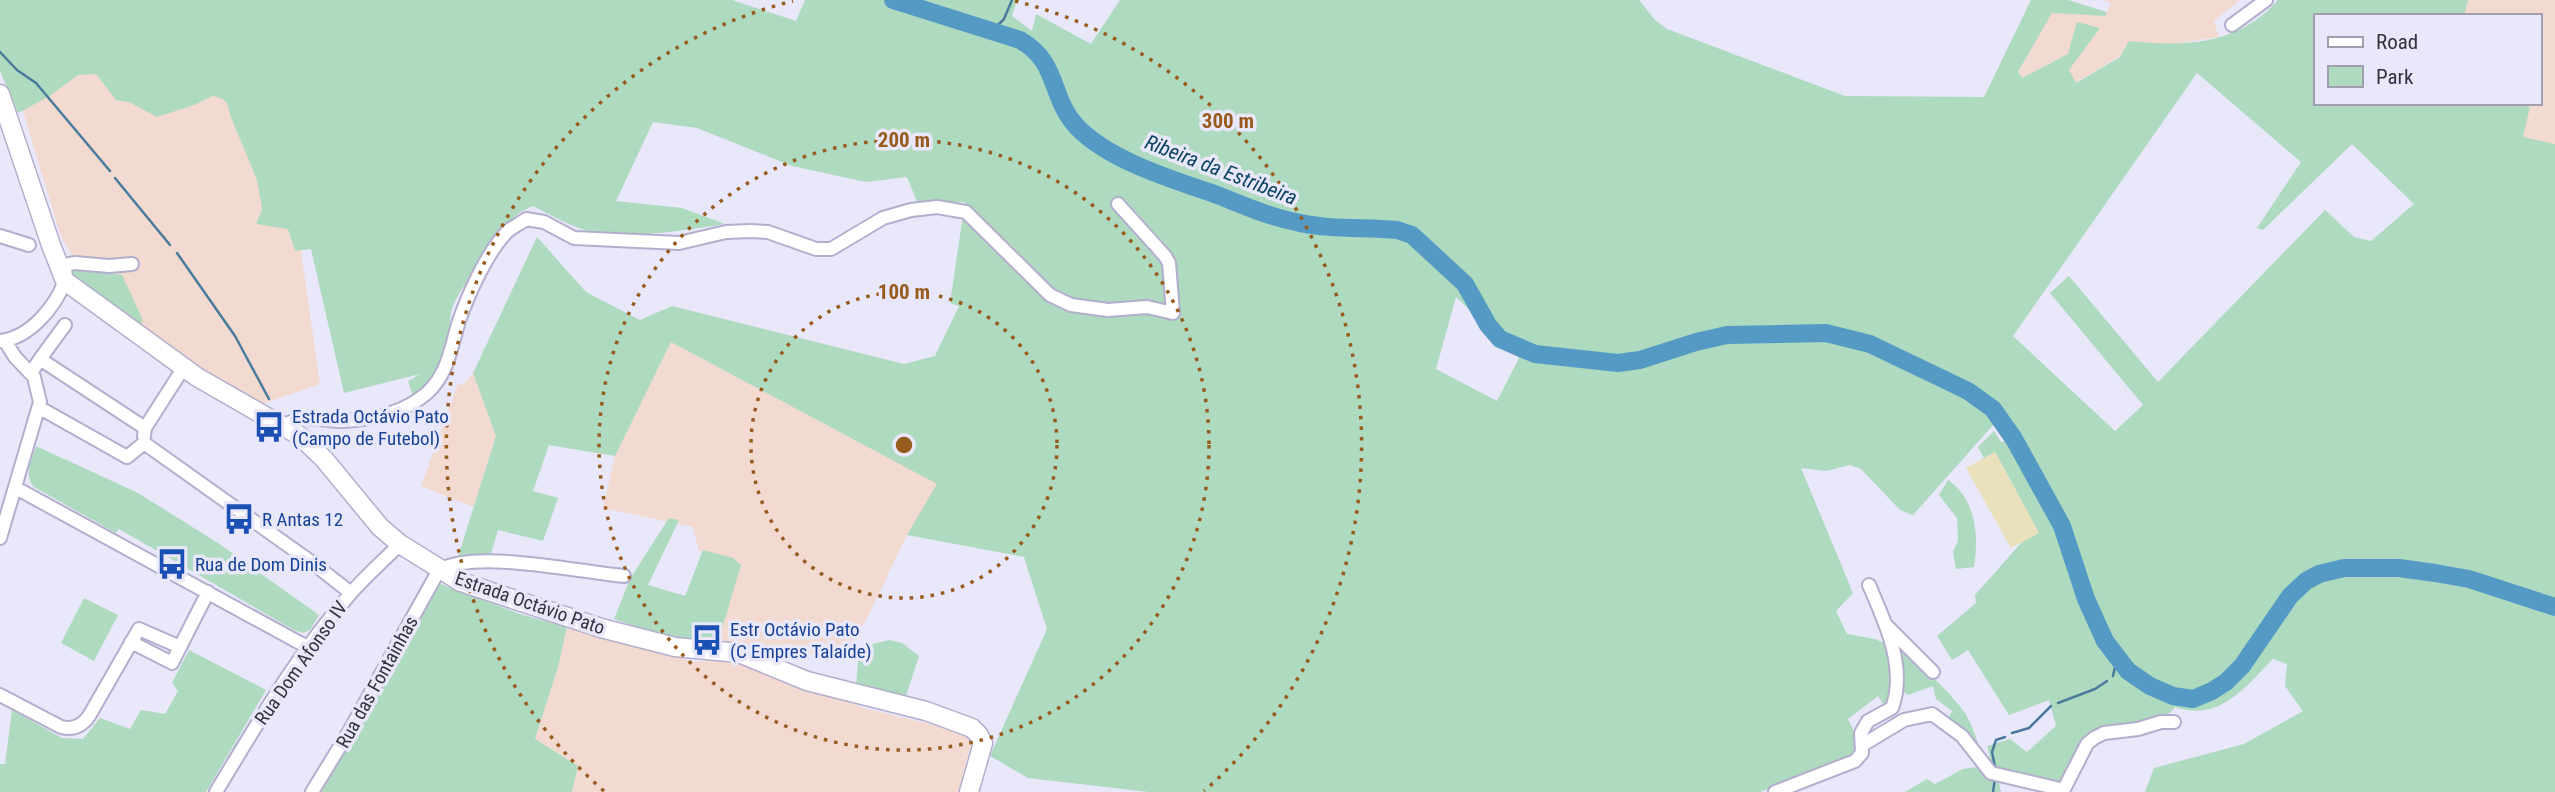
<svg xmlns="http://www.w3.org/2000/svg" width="2555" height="792" viewBox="0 0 2555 792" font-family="'Roboto Condensed',sans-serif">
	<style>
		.industrial { fill: #f2dad0 }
		.green { fill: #aedabf; fill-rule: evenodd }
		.sand { fill: #eae0bb }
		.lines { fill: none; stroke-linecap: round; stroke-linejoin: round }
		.stream { stroke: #4a7b9d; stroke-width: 2.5 }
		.river { stroke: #549ac5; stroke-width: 18 }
		.street-casing { stroke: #b3aecd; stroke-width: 16 }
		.secondary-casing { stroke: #b3aecd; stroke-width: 21 }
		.street { stroke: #fff; stroke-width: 12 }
		.secondary { stroke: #fff; stroke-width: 18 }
		.ring { fill: none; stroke: #985b1e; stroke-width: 3.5; stroke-dasharray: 3.5 7 }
		.labels { text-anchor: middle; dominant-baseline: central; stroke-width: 7; stroke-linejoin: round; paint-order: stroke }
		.transit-label { font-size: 19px; fill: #164399; stroke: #e9e7fa; text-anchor: start }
		.street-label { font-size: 19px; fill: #34323f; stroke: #e9e7fa }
		.water-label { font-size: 21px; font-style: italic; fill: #0c4563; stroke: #e9e7fa }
		.centre { fill: #985b1e; stroke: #e9e7fa; stroke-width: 3.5 }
		.ring-label { font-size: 21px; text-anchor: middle; font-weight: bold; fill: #985b1e; stroke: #e9e7fa; stroke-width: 7; stroke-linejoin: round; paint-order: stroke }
	</style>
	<rect width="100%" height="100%" fill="#e9e7fa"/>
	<path class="industrial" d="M 2102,0 L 2240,0 L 2214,21 L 2219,37 L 2166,45 L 2129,41 L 2120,56 L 2075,83 L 2068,70 L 2100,28 L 2068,54 L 2022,78 L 2018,73 L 2052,12 L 2105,16 L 2111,3 Z
		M 2468,0 L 2555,0 L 2555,162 L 2516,153 L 2516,103 L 2539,103 L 2539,16 L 2464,16 Z
		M 85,56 L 230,89 L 297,223 L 320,384 L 254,407 L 214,381 L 91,286 L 61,237 L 18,95 Z
		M 671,342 L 938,484 L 907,535 L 866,620 L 843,659 L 715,640 L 737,565 L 699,551 L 693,527 L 603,508 L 615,456 Z
		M 473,373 L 496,435 L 474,507 L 421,486 L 458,384 L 463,385 Z
		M 568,622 L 693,662 L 720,660 L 768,671 L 864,708 L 969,734 L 972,741 L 958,792 L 572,792 L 578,766 L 535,739 L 558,667 Z"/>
	<path class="green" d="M 0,0 L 732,0 L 796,21 L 805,0 L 1017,0 L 1012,16 L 1032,31 L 1036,14 L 1091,44 L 1120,0 L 1639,0 L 1655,20 L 1667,29 L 1845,96 L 1984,97 L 2031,0 L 2068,0 L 2107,12 L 2105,16 L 2052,13 L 2018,72 L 2022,78 L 2068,54 L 2077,22 L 2100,28 L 2069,70 L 2076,83 L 2120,57 L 2129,41 C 2186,47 2238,45 2278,0 L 2468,0 L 2464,16 L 2315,16 L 2315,103 L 2516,103 L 2530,107 L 2523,137 L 2555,144 L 2555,792 L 2145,792 L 2154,768 L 2244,744 L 2303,711 L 2285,686 L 2287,664 L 2273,659 C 2244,688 2220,722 2175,707 C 2165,724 2121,728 2103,730 L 2061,785 L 1993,769 L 1987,746 L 2010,739 L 2027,752 L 2056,726 L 2049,700 L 2009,715 L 1968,650 L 1952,660 L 1937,636 L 1976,603 L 1975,595 L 2022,542 L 2039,533 L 1995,452 L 1984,458 L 1978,447 L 1994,431 L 2001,442 L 2005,441 L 1994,424 L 1913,515 L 1900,510 L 1861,469 L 1850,465 L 1826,471 L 1801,468 L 1853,593 L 1836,611 L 1847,634 L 1875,639 L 1886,644 L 1893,679 L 1891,700 L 1884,705 L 1878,696 L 1848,719 C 1858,740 1864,748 1841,762 L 1760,792 L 1149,792 L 1028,778 L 990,756 L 1047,629 L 1024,557 L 907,535 L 937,484 L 671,342 L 615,456 L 549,445 L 533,491 L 558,498 L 543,541 L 498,530 L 490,557 L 458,557 L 496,436 L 473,373 L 537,237 L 586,292 L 640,320 L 672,306 L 904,364 L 935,356 L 959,306 L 950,303 L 965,202 L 918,204 L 907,177 L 866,182 L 792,166 L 697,128 L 653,122 L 616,201 L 682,208 L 725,224 C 686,230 645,237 605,234 C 580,232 555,217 533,206 C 529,208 523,210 519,213 C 505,225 459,289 453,306 C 448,319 451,331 450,344 C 447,364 429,385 413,396 L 408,381 L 420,374 L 344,393 L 311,249 L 295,251 L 288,229 L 256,224 L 262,209 L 257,180 L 230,115 C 228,102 226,99 213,96 L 194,105 L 157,117 L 129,102 L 116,100 L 96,74 L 78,75 L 48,97 L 18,113 L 0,71 ZM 2197,73 L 2301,162 L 2257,228 L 2263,230 L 2352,144 L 2414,204 L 2371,241 L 2354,237 L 2325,210 L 2158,382 L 2069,276 L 2050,293 L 2143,405 L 2115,431 L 2013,336 ZM 1456,297 L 1519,358 L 1497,401 L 1436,369 Z
		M 77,267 L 122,275 L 142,318 L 142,327 L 71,275 L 70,270 Z
		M 36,446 L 138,493 L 218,543 L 319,615 L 310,630 L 303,633 L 294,630 L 119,529 L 116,533 L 34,487 C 23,476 32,460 36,446 Z
		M 1948,480 C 1976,499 1979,536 1974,567 L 1956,569 L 1953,552 L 1958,541 L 1957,518 L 1939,495 Z
		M 669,518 L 679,520 L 648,585 L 685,596 L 703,550 L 733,558 L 741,565 L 718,642 L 660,635 L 614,619 L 630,579 Z
		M 438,583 L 520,614 L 567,627 L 558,667 L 535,739 L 578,766 L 572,792 L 321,792 Z
		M 84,598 L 118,615 L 94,661 L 61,643 Z
		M 889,640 L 902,643 L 919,656 L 906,696 L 856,686 L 858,661 L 860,659 L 858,648 Z
		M 1894,647 C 1912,653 1954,697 1965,713 C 1973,726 1977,740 1981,754 L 1947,721 L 1952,711 L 1936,699 L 1933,686 L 1908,695 L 1904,692 Z
		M 189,650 L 266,690 L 206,792 L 0,792 L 0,764 L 5,764 L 12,710 L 62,738 L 83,739 L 100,718 L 130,729 L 141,710 L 165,714 L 178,691 L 172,683 Z
		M 1978,767 L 1993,782 L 1999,783 L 2001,792 L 1905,792 L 1927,779 L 1935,784 L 1963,769 Z"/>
	<path class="sand" d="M 1995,452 L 2039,533 L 2011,548 L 1966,468 Z"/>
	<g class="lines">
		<path class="stream" d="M 992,31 L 1004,19 L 1012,0
			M 0,52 L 17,70 L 36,83 L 110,171
			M 115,178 L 170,245
			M 177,253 L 235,336 L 269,399
			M 2113,676 L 2117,658
			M 2058,703 L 2095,689 L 2107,681
			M 2012,733 L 2029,728 L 2051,706
			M 1995,767 L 1992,752 L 1996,740 L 2005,737
			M 1993,792 L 1995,778"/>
		<path class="river" d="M 893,0 L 1020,40 C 1060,63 1049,97 1077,127 C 1111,162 1175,180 1220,196 C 1245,206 1270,217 1296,222 C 1328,230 1364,227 1397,230 L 1412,235 L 1465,284 L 1488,325 L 1500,339 L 1535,354 L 1618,363 L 1640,360 L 1696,342 L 1727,335 L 1826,333 L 1870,344 L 1968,391 L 1993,409 L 2014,439 L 2062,526 L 2086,599 L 2105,641 L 2128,671 L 2150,686 L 2173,696 L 2193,699 L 2212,691 L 2226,682 L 2242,666 L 2290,596 L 2306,581 L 2319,574 L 2344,568 L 2399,568 L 2435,573 L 2469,579 L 2555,607"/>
		<defs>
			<path id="street" d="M 2232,25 L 2266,0
				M 0,236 L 29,245
				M 62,274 L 69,264 L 75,263 L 109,266 L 132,264
				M 0,341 C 30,338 55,307 65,281
				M 40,359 L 65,325
				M 31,373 L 40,359 L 145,428
				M 40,408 L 127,457 L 144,443
				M 285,426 C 302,412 322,421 342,421 C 371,420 404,413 427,393 C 448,374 451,347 459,321 C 468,295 488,250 508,231 C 513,227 521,223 526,219 L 544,222 L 574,238 L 679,243 L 726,232 L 751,231 L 768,232 L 816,249 L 831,249 L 883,218 L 911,210 L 937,207 L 966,212 L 1050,295 L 1071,305 L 1108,310 L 1147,307 L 1173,313 L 1169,263 L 1165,256 L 1118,204
				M 144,436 L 145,428 L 184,367
				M 144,443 L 314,564 L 351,593
				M 16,488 L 309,648
				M 0,538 L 40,402 L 34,377 L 15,357 L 5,341
				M 1887,626 L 1933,672
				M 131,642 L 172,663 L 180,647
				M 0,695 L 61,727 C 73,730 82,726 89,716 L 139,629 L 180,647 L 208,592
				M 1864,744 L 1904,720 L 1932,714 L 1962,736 L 1991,773 L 2060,789 L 2064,789 L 2087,744 L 2094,738 L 2104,733 L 2138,729 L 2161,722 L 2174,722
				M 216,792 C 257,724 298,653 351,593 C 366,576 384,560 400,544
				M 312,792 L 350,730 L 439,570 C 478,549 578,572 624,576
				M 1775,792 L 1855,761 L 1862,753 L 1861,733 L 1868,721 L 1892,708 C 1907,668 1885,622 1869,585"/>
			<path id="secondary" d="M 0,94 L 51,245 L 65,281 L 197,377 L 300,436 L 324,459 L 380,527 L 400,544 L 461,582 L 601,628 L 675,647 L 739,653 L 807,681 L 926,711 L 972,728 L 978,734 L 983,743 L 969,792"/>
		</defs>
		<use href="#street" class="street-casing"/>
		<use href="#secondary" class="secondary-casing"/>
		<use href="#street" class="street"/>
		<use href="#secondary" class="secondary"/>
	</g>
	<g class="ring">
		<circle cx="904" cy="445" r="153"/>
		<circle cx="904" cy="445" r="305"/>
		<path d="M604 791A458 458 0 0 1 793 1M1015 1A458 458 0 0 1 1204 791"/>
	</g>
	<defs>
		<symbol id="bus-bare" viewBox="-9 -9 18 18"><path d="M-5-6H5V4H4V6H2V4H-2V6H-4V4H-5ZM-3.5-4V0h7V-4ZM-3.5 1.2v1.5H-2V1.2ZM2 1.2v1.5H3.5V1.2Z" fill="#1a4fb4" stroke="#e9e7fa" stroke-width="2.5" paint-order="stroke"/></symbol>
	</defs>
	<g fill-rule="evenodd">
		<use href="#bus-bare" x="247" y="405" width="44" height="44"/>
		<use href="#bus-bare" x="217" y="497" width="44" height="44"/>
		<use href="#bus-bare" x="150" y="542" width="44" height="44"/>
		<use href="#bus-bare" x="685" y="618" width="44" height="44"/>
	</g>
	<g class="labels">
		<g class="transit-label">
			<text x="292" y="416">Estrada Octávio Pato<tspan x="292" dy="22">(Campo de Futebol)</tspan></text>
			<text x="262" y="519">R Antas 12</text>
			<text x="195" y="564">Rua de Dom Dinis</text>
			<text x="730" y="629">Estr Octávio Pato<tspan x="730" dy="22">(C Empres Talaíde)</tspan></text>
		</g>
		<g class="street-label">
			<text transform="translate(530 603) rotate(19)">Estrada Octávio Pato</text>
			<text transform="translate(301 663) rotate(-55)">Rua Dom Afonso IV</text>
			<text transform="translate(377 682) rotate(-61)">Rua das Fontainhas</text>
		</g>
		<g class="water-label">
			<text transform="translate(1221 170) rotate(21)">Ribeira da Estribeira</text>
		</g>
	</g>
	<circle cx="904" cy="445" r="10" class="centre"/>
	<g class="ring-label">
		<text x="1228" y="128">300 m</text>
		<text x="904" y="147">200 m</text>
		<text x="904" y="299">100 m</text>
	</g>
	<rect x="2314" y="14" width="228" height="91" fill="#e9e7fa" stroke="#a19faf" stroke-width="2"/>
	<rect x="2328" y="37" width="35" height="10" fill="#ffffff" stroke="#a19faf" stroke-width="2"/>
	<text x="2376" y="49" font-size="21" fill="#34323f">Road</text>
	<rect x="2328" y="66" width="35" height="21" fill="#aedabf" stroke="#a19faf" stroke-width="2"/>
	<text x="2376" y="84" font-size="21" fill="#34323f">Park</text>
</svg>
